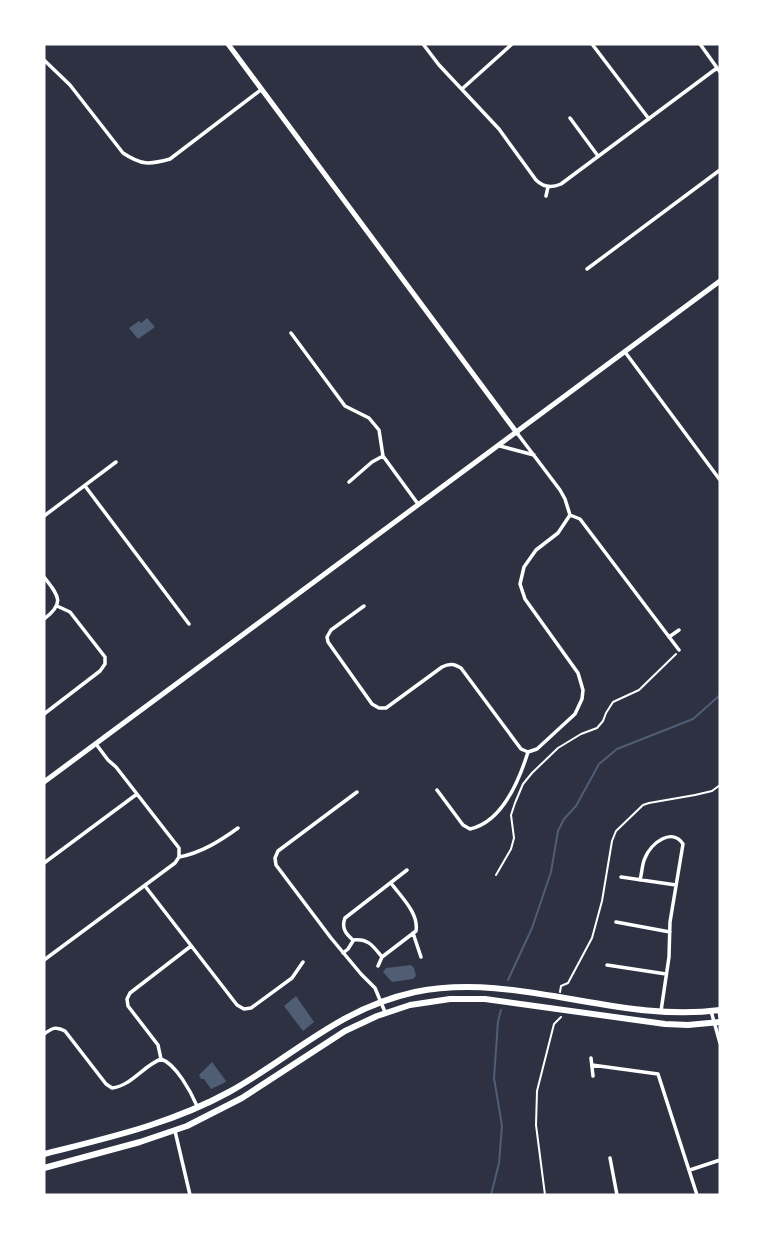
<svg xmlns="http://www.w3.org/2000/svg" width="764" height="1239" viewBox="0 0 764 1239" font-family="'Fira Sans',sans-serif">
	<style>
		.water { fill: #4f5d75 }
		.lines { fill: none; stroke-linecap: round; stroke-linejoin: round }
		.stream { stroke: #4f5d75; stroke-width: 2 }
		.path { stroke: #fff; stroke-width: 2 }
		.minor { stroke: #fff; stroke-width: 3.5 }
		.tertiary { stroke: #fff; stroke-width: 5 }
		.primary { stroke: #fff; stroke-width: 6 }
	</style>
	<rect width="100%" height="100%" fill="#2d3142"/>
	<path class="water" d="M 147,318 L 155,327 L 138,339 L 129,328 L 139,321 L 141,323 Z
		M 411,965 L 414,968 L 416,976 L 413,979 L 392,982 L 383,972 L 386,968 Z
		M 296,996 L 314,1022 L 303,1031 L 284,1006 Z
		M 212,1062 L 226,1081 L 224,1083 L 211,1089 L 204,1079 L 201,1079 L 199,1075 Z"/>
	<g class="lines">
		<path class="stream" d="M 508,980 L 532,928 L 551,872 L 558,831 L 564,819 L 576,806 L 599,764 L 617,749 L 693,719 L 720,695
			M 491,1195 L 499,1163 L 502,1126 L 494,1078 L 498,1021 L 501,1010"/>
		<path class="path" d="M 496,875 L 511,849 L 514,838 L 511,815 L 515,803 L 523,784 L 532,773 L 558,748 L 581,734 L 597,728 L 603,721 L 606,713 L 613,702 L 639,690 L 676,654
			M 560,992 L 561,986 L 568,983 L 592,938 L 602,901 L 612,841 L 616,831 L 643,805 L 649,803 L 695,795 L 712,791 L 720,785
			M 545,1195 L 536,1125 L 537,1091 L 554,1024 L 561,1017"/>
		<path class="minor" d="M 423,44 L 439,65 L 499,129 L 536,180 C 544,188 552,188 561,184 L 717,68
			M 592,44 L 649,119
			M 700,44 L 720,72
			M 44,60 L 70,85 L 123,153 C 141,165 149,165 170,159 L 262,89
			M 462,89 L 512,44
			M 570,118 L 598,156
			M 546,196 L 548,187
			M 587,269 L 720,170
			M 291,333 L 345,406 L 369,418 L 379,430 L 383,456 L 418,504
			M 625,352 L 720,480
			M 517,433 L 560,490 L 565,499 L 570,515 L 580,519 L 679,650
			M 500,446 L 534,455
			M 349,482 L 372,462 L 383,456
			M 85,486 L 189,624
			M 44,516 L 116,462
			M 44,577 C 58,595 66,603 44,619
			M 364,606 L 331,630 L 327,637 L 328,642 L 372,704 L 379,708 L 386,708 L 442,667 C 450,663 454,664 461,668 L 521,749 L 528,752 L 537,749 L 575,714 L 582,699 L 583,690 L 578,673 L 525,599 L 520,584 L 524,567 L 536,550 L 558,533 L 570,515
			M 669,637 L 679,630
			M 44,714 L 100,671 L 105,664 L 105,657 L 70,612 L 57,606
			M 437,790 L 463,825 L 470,829 C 502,822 519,781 528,752
			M 357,792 L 278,851 L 275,858 L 276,865 L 331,938 L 361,974 L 375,988 L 385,1012
			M 179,857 C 201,853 220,841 238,828
			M 44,863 L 137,794
			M 621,877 L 676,885
			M 640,880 C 642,873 642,864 645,858 C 651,843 672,827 683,844 L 670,922 L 669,957 L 661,1011
			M 391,883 C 401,897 419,913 416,931 L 382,957 C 373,946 368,938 353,940 C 346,934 341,928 345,918 L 407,870
			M 145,886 L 237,1005 L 244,1009 L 251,1008 L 292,978 L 303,962
			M 616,922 L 670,932
			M 413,933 L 421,957
			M 343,953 L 348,949 L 353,941
			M 44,960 L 175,863 L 179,857 L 179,848 L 116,767 L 108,760 L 96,744
			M 607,965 L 666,974
			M 378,966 L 382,957
			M 719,1010 L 720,1017
			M 711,1011 L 720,1043
			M 44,1034 C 52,1028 56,1026 65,1031 L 106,1084 L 112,1088 C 131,1086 143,1066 161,1059
			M 591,1058 L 593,1076
			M 161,1059 L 158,1045 L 128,1006 L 127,999 L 130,993 L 191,946
			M 161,1059 C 176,1064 191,1092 197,1106
			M 592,1065 L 658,1074 L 697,1195
			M 175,1131 L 190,1195
			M 610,1158 L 617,1195
			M 690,1170 L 720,1160"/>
		<path class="tertiary" d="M 228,44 L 517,433
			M 44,782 L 720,281"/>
		<path class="primary" d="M 44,1154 C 107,1138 171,1124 229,1092 C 294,1056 338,1009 415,992 C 517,971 618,1024 720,1010
			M 44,1168 L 140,1142 L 187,1126 L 242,1098 L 345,1031 L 377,1016 L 410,1005 L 450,999 L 485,999 L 665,1024 L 688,1025 L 720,1022"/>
	</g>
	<rect width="764" height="1239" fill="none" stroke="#ffffff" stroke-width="91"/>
</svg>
